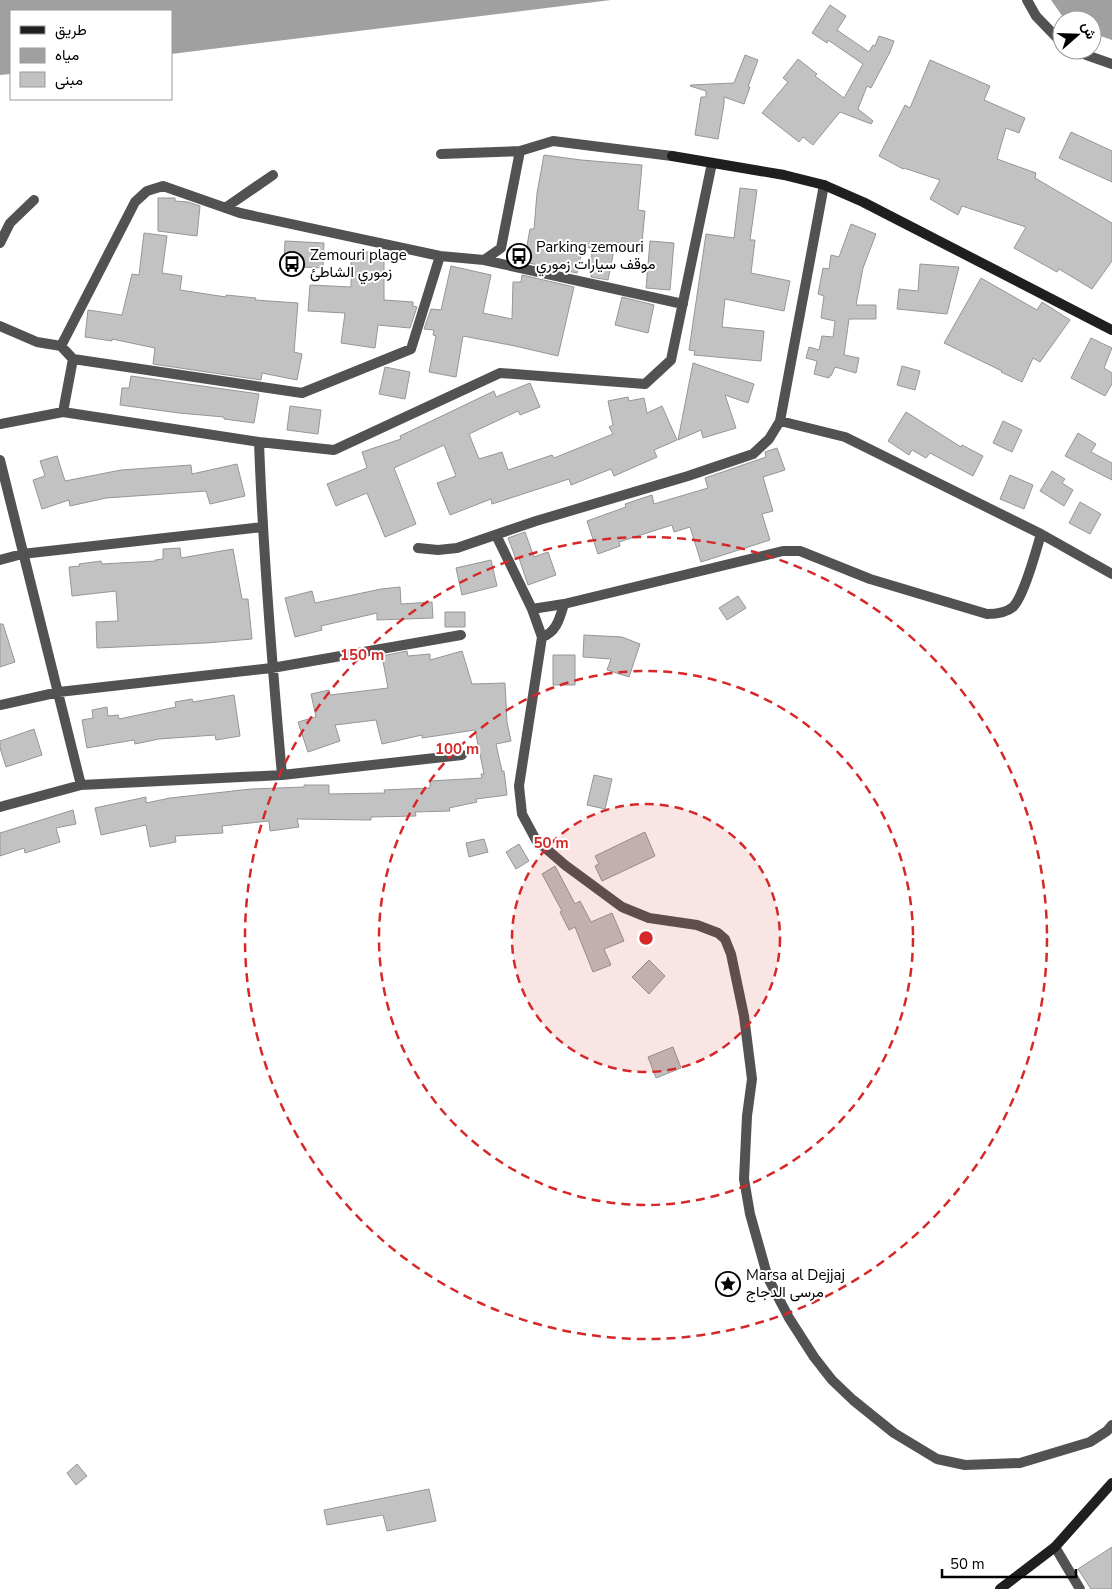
<svg xmlns="http://www.w3.org/2000/svg" width="1112" height="1589" viewBox="0 0 1112 1589" font-family="'Nunito Sans',Vazirmatn,sans-serif">
	<style>
		.water { fill: #a0a0a0 }
		.building { fill: #c2c2c2; stroke: #969696 }
		.lines { fill: none; stroke-linecap: round; stroke-linejoin: round }
		.minor { stroke: #525252; stroke-width: 10 }
		.secondary { stroke: #1f1f1f; stroke-width: 10 }
		.ring { fill: none; stroke: #d62828; stroke-width: 2.5; stroke-dasharray: 9 6 }
		.labels { text-anchor: middle; dominant-baseline: central; stroke-width: 4; stroke-linejoin: round; paint-order: stroke }
		.poi-label { font-size: 15px; fill: #000; stroke: #fff; text-anchor: start }
		.centre { fill: #d62828; stroke: #fff; stroke-width: 2.5 }
		.ring-label { font-size: 15px; text-anchor: middle; font-weight: bold; fill: #d62828; stroke: #fff; stroke-width: 4; stroke-linejoin: round; paint-order: stroke }
	</style>
	<rect width="100%" height="100%" fill="#fff"/>
	<path class="water" d="M 0,0 L 611,0 L 171,54 L 171,11 L 11,11 L 11,74 L 0,75 Z
		M 1051,0 L 1112,0 L 1112,40 L 1092,33 L 1092,20 L 1065,20 Z"/>
	<path class="building" d="M 830,5 L 846,16 L 837,30 L 869,52 L 873,45 L 875,46 L 879,36 L 894,41 L 890,52 L 871,88 L 867,86 L 858,109 L 873,121 L 871,124 L 840,112 L 813,145 L 803,137 L 799,142 L 762,113 L 788,82 L 783,78 L 798,59 L 817,74 L 815,76 L 844,98 L 863,64 L 828,40 L 827,43 L 812,33 Z
		M 745,55 L 758,60 L 748,87 L 750,87 L 744,104 L 724,97 L 724,104 L 718,139 L 695,135 L 701,97 L 706,97 L 706,91 L 690,86 L 691,85 L 734,83 Z
		M 930,60 L 990,86 L 984,100 L 1025,118 L 1019,133 L 1006,128 L 997,159 L 1036,173 L 1035,178 L 1112,223 L 1112,261 L 1092,289 L 1059,269 L 1057,272 L 1014,248 L 1026,227 L 962,206 L 958,215 L 930,199 L 940,180 L 904,168 L 903,169 L 879,156 L 905,105 L 910,108 Z
		M 1071,132 L 1112,151 L 1112,182 L 1059,158 Z
		M 544,155 L 581,160 L 642,165 L 638,210 L 645,211 L 641,253 L 614,250 L 608,280 L 591,277 L 592,248 L 583,247 L 577,273 L 524,262 L 530,229 L 534,229 L 537,193 Z
		M 740,188 L 757,190 L 750,240 L 755,240 L 751,273 L 790,281 L 784,311 L 725,299 L 722,327 L 764,331 L 761,361 L 694,355 L 695,351 L 689,350 L 706,234 L 734,238 Z
		M 158,198 L 175,198 L 175,201 L 188,202 L 200,206 L 197,236 L 158,231 Z
		M 851,224 L 876,234 L 863,268 L 856,305 L 876,305 L 876,319 L 849,319 L 844,355 L 859,358 L 856,373 L 835,367 L 831,376 L 829,376 L 829,378 L 814,374 L 817,361 L 806,358 L 809,347 L 819,350 L 822,336 L 833,337 L 835,321 L 821,318 L 824,296 L 818,294 L 823,268 L 829,269 L 831,255 L 839,257 Z
		M 144,233 L 167,236 L 162,273 L 182,276 L 180,290 L 226,297 L 226,295 L 256,298 L 255,300 L 298,303 L 294,352 L 302,354 L 297,380 L 262,373 L 261,380 L 153,364 L 155,348 L 112,339 L 112,341 L 85,337 L 88,310 L 122,315 L 132,274 L 139,275 Z
		M 285,241 L 324,243 L 323,268 L 284,266 Z
		M 650,241 L 674,243 L 670,290 L 646,288 Z
		M 351,252 L 384,252 L 384,300 L 413,302 L 413,306 L 417,307 L 410,328 L 378,325 L 375,348 L 341,343 L 345,313 L 308,311 L 310,285 L 351,287 Z
		M 920,264 L 959,267 L 947,314 L 897,309 L 899,289 L 918,291 Z
		M 451,266 L 491,275 L 483,313 L 512,319 L 513,282 L 521,282 L 522,275 L 574,287 L 558,356 L 515,346 L 463,336 L 456,377 L 429,372 L 436,336 L 433,335 L 434,330 L 424,329 L 431,309 L 441,310 Z
		M 981,278 L 1037,310 L 1042,302 L 1070,320 L 1040,362 L 1033,358 L 1022,382 L 1001,372 L 1002,371 L 944,343 Z
		M 622,297 L 654,305 L 648,333 L 615,325 Z
		M 1091,338 L 1112,348 L 1104,368 L 1112,373 L 1112,384 L 1105,396 L 1071,378 Z
		M 693,363 L 754,384 L 748,403 L 725,395 L 736,428 L 703,438 L 701,430 L 678,440 Z
		M 902,366 L 920,371 L 915,390 L 897,385 Z
		M 385,367 L 410,372 L 405,399 L 379,394 Z
		M 131,376 L 259,394 L 254,423 L 224,419 L 224,417 L 179,413 L 120,405 L 122,388 L 129,388 Z
		M 530,383 L 540,407 L 520,415 L 518,411 L 469,434 L 479,459 L 502,452 L 508,470 L 552,455 L 554,458 L 613,434 L 609,427 L 613,425 L 608,401 L 628,397 L 629,401 L 644,398 L 647,413 L 662,406 L 677,440 L 654,450 L 657,457 L 614,476 L 611,469 L 571,485 L 569,479 L 492,504 L 491,499 L 450,515 L 437,483 L 456,476 L 444,445 L 394,468 L 416,524 L 385,537 L 367,493 L 336,506 L 327,484 L 367,468 L 362,452 L 401,439 L 400,436 L 494,391 L 496,397 Z
		M 290,406 L 321,410 L 318,434 L 287,430 Z
		M 906,412 L 961,447 L 962,445 L 983,456 L 973,476 L 930,453 L 926,458 L 912,450 L 909,455 L 888,441 Z
		M 1003,421 L 1022,430 L 1012,452 L 993,443 Z
		M 1078,433 L 1096,444 L 1091,452 L 1112,463 L 1112,480 L 1065,456 Z
		M 777,448 L 785,470 L 763,477 L 773,511 L 762,514 L 770,540 L 701,562 L 690,527 L 674,532 L 672,525 L 619,542 L 620,546 L 598,554 L 587,521 L 626,507 L 625,504 L 652,495 L 654,504 L 708,488 L 705,478 L 766,457 L 765,452 Z
		M 57,456 L 65,481 L 121,470 L 191,465 L 192,474 L 237,464 L 245,496 L 210,504 L 206,491 L 106,498 L 70,506 L 69,500 L 42,509 L 33,480 L 45,476 L 40,461 Z
		M 1052,471 L 1065,479 L 1062,483 L 1073,490 L 1064,506 L 1040,491 Z
		M 1010,475 L 1033,485 L 1024,509 L 1000,499 Z
		M 1080,502 L 1101,514 L 1090,534 L 1069,523 Z
		M 525,532 L 534,557 L 548,552 L 556,575 L 528,585 L 519,558 L 516,559 L 508,538 Z
		M 180,548 L 181,558 L 233,549 L 242,599 L 248,599 L 252,639 L 206,643 L 97,648 L 96,622 L 118,621 L 116,591 L 72,596 L 69,567 L 80,566 L 79,564 L 101,561 L 102,564 L 156,561 L 155,560 L 163,559 L 163,549 Z
		M 491,560 L 497,586 L 462,595 L 456,568 Z
		M 400,587 L 401,604 L 432,602 L 433,618 L 377,620 L 377,613 L 321,626 L 322,630 L 295,637 L 285,598 L 312,591 L 315,603 L 381,589 Z
		M 738,596 L 746,608 L 727,620 L 719,608 Z
		M 445,612 L 465,612 L 465,627 L 445,627 Z
		M 0,624 L 3,624 L 15,662 L 0,667 Z
		M 584,635 L 622,637 L 640,644 L 629,677 L 607,670 L 611,659 L 583,657 Z
		M 407,651 L 408,656 L 430,654 L 430,660 L 462,651 L 472,684 L 505,683 L 507,722 L 511,741 L 496,744 L 502,771 L 504,771 L 507,795 L 476,799 L 477,802 L 449,808 L 450,811 L 415,812 L 416,816 L 371,817 L 371,820 L 297,819 L 299,827 L 270,831 L 269,821 L 222,826 L 223,833 L 175,836 L 176,842 L 150,847 L 146,825 L 101,835 L 95,808 L 146,797 L 146,803 L 170,798 L 251,789 L 304,787 L 304,785 L 329,785 L 329,794 L 385,793 L 384,790 L 430,788 L 430,781 L 482,778 L 481,774 L 484,774 L 475,730 L 422,738 L 422,735 L 382,744 L 376,720 L 335,725 L 340,741 L 308,752 L 298,722 L 316,717 L 311,694 L 329,690 L 330,695 L 388,688 L 382,656 Z
		M 553,655 L 575,655 L 575,685 L 553,685 Z
		M 234,695 L 240,736 L 216,740 L 215,735 L 159,739 L 135,744 L 134,740 L 87,748 L 82,720 L 93,718 L 92,710 L 107,707 L 108,716 L 118,715 L 119,719 L 176,707 L 175,702 L 192,699 L 193,702 Z
		M 34,729 L 42,755 L 6,767 L 0,748 L 0,741 Z
		M 594,775 L 612,779 L 605,809 L 587,805 Z
		M 73,810 L 76,824 L 56,828 L 60,842 L 25,853 L 24,848 L 0,856 L 0,833 Z
		M 645,832 L 655,856 L 602,881 L 595,866 L 599,864 L 595,856 Z
		M 484,839 L 488,852 L 469,857 L 466,843 Z
		M 519,844 L 529,861 L 516,869 L 506,852 Z
		M 555,866 L 575,904 L 580,901 L 591,922 L 612,913 L 624,941 L 604,949 L 611,965 L 593,972 L 575,927 L 569,930 L 560,912 L 562,911 L 542,874 Z
		M 649,960 L 665,976 L 649,994 L 632,977 Z
		M 673,1047 L 681,1068 L 656,1078 L 648,1057 Z
		M 77,1464 L 87,1476 L 76,1485 L 67,1473 Z
		M 429,1489 L 436,1521 L 387,1531 L 383,1515 L 327,1525 L 324,1510 Z
		M 1112,1547 L 1112,1589 L 1091,1589 L 1078,1569 Z"/>
	<g class="lines">
		<path class="minor" d="M 1027,0 L 1036,16 L 1062,43
			M 1072,50 L 1112,64
			M 441,154 L 520,151
			M 225,208 L 273,175
			M 0,243 L 10,223 L 34,200
			M 484,260 L 683,304
			M 0,326 L 37,342 L 61,346
			M 73,359 L 61,346 L 135,202 L 147,191 L 163,186 L 240,213 L 440,256 L 484,260 L 501,248 L 520,151 L 553,141 L 672,156
			M 63,412 L 73,359 L 302,393 L 411,349 L 440,256
			M 780,421 L 845,437 L 1041,534 L 1112,574
			M 0,424 L 63,412 L 259,442 L 334,450 L 500,373 L 645,384 L 671,360 L 712,163
			M 259,442 C 263,553 272,664 282,775
			M 0,460 L 81,785
			M 496,535 L 532,609 L 542,637 L 519,786 L 522,814 L 536,840 L 565,865 L 622,907 L 649,918 L 697,925 L 718,933 L 725,939 L 731,954 L 744,1016 L 752,1079 L 747,1116 L 744,1179 L 750,1214 L 768,1278 L 789,1318 L 814,1357 L 832,1380 L 853,1400 L 894,1433 L 937,1459 L 965,1465 L 1020,1463 L 1090,1442 L 1107,1431 L 1112,1425
			M 418,548 L 438,550 L 457,548 L 536,521 L 688,476 L 753,454 L 769,439 L 780,421 L 824,185
			M 0,560 L 22,554 L 262,527
			M 532,609 L 564,604 L 783,551 L 800,551 L 870,579 L 987,614 C 996,614 1006,613 1013,607 C 1024,596 1036,551 1041,534
			M 542,637 C 557,632 560,617 564,604
			M 0,705 L 59,692 L 272,668 L 461,635
			M 0,807 L 81,785 L 282,775 L 462,755
			M 1055,1547 L 1080,1589"/>
		<path class="secondary" d="M 672,156 L 784,175 L 824,185 L 863,202 L 1112,330
			M 1000,1589 L 1055,1547 L 1112,1483"/>
	</g>
	<circle cx="646" cy="938" r="134" fill="#d62828" fill-opacity=".12"/>
	<g class="ring">
		<circle cx="646" cy="938" r="134"/>
		<circle cx="646" cy="938" r="267"/>
		<circle cx="646" cy="938" r="401"/>
	</g>
	<defs>
		<symbol id="bus-ring" viewBox="-11 -11 22 22"><circle r="9.5" fill="#fff" stroke="#000" stroke-width="1.5"/><path d="M-5-6H5V4H4V6H2V4H-2V6H-4V4H-5ZM-3.5-4V0h7V-4ZM-3.5 1.2v1.5H-2V1.2ZM2 1.2v1.5H3.5V1.2Z" fill="#000"/></symbol>
		<symbol id="sight-ring" viewBox="-11 -11 22 22"><circle r="9.5" fill="#fff" stroke="#000" stroke-width="1.5"/><path d="M0-6L1.8-2.2L6-1.7L2.9 1.2L3.7 5.4L0 3.3L-3.7 5.4L-2.9 1.2L-6-1.7L-1.8-2.2Z" fill="#000"/></symbol>
	</defs>
	<g fill-rule="evenodd">
		<use href="#bus-ring" x="505" y="242" width="28" height="28"/>
		<use href="#bus-ring" x="278" y="250" width="28" height="28"/>
		<use href="#sight-ring" x="714" y="1270" width="28" height="28"/>
	</g>
	<g class="labels">
		<g class="poi-label">
			<text x="536" y="247">Parking zemouri<tspan x="536" dy="17">موقف سيارات زموري</tspan></text>
			<text x="310" y="255">Zemouri plage<tspan x="310" dy="17">زموري الشاطئ</tspan></text>
			<text x="746" y="1275">Marsa al Dejjaj<tspan x="746" dy="17">مرسى الدجاج</tspan></text>
		</g>
	</g>
	<circle cx="646" cy="938" r="8" class="centre"/>
	<g class="ring-label">
		<text x="362" y="660">150 m</text>
		<text x="457" y="754">100 m</text>
		<text x="551" y="848">50 m</text>
	</g>
	<rect x="10" y="10" width="162" height="90" fill="#ffffff" stroke="#999999"/>
	<rect x="20" y="26" width="25" height="8" fill="#1f1f1f" stroke="#999999"/>
	<text x="55" y="35" font-size="15" fill="#000000">طريق</text>
	<rect x="20" y="48" width="25" height="15" fill="#a0a0a0" stroke="#999999"/>
	<text x="55" y="60" font-size="15" fill="#000000">مياه</text>
	<rect x="20" y="72" width="25" height="15" fill="#c2c2c2" stroke="#999999"/>
	<text x="55" y="85" font-size="15" fill="#000000">مبنى</text>
	<g transform="translate(1077 35) rotate(70)"><circle r="24" fill="#ffffff" stroke="#999999"/>
	<path d="M0-4L9 19L0 12L-9 19Z" fill="#000000"/>
	<text y="-8" font-size="14" font-weight="bold" text-anchor="middle" fill="#000000">ش</text>
	</g>
	<path d="M942 1569v8h134v-8" fill="none" stroke="#000000" stroke-width="2.5"/>
	<text x="950" y="1569" font-size="15" fill="#000000" stroke="#ffffff" stroke-width="4" paint-order="stroke">50 m</text>
</svg>
